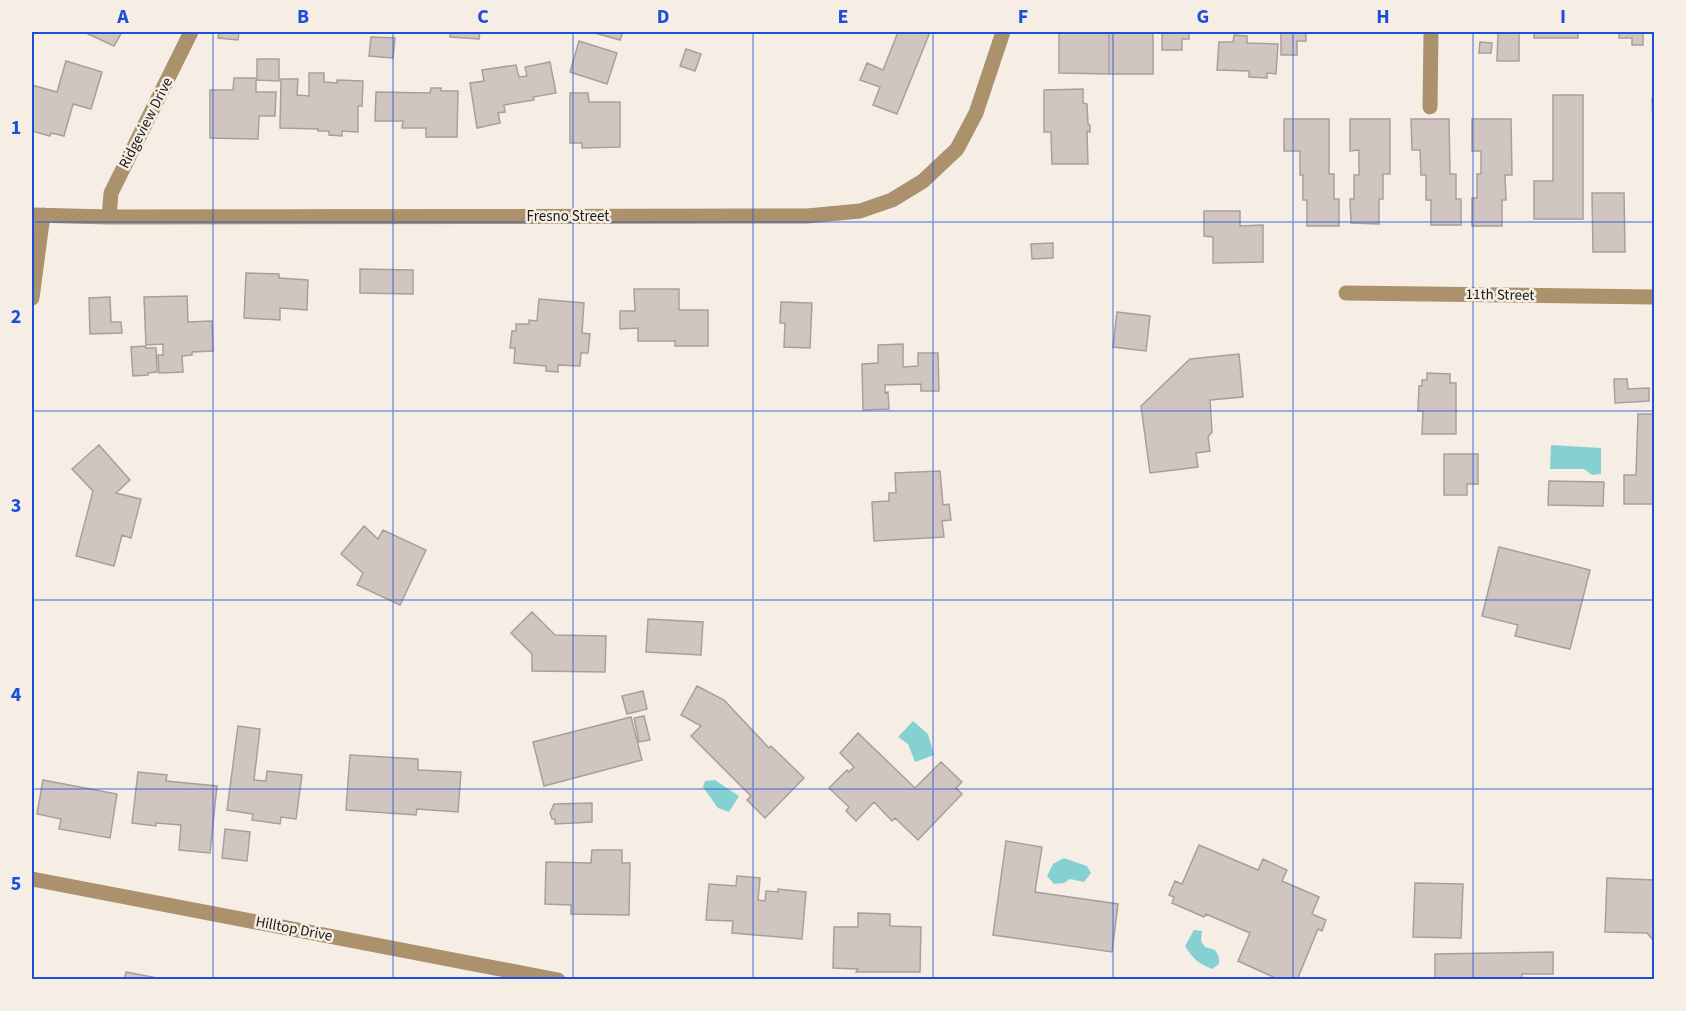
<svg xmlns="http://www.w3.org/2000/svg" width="1686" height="1011" viewBox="0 0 1686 1011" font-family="'Source Sans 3',sans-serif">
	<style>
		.water { fill: #85d1d2 }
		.building { fill: #d1c5c2; stroke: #aa9e9b; stroke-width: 1.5 }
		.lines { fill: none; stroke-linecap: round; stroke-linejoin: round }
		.minor { stroke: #ab926c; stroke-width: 15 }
		.grid { fill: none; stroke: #1d4ed8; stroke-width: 1.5; stroke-opacity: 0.55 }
		.labels { text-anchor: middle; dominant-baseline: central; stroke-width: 5; stroke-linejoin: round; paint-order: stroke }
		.street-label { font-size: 15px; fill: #1b1815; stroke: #f6eee5 }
		.neatline { fill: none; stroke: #1d4ed8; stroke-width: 2 }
		.grid-label { font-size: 20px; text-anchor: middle; font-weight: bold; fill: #1d4ed8 }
	</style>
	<rect width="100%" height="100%" fill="#f6eee5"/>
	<path class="water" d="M 1551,445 L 1601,448 L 1601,474 L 1592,475 L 1584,469 L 1550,469 Z
		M 913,721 L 928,734 L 934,755 L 915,762 L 908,744 L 898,737 Z
		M 715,780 L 739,796 L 729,812 L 718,808 L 703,787 L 705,781 Z
		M 1064,858 L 1087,866 L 1091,873 L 1084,882 L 1070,879 L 1064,883 L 1054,884 L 1047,876 L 1053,864 Z
		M 1194,930 L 1202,931 L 1201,941 L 1205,947 L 1215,950 L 1219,957 L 1219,964 L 1212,969 C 1199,964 1192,958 1185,946 Z"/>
	<path class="building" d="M 84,32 L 122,32 L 114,46 Z
		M 219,32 L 239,32 L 238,40 L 218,38 Z
		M 450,32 L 480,32 L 479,39 L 450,37 Z
		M 591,32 L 623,32 L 620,40 Z
		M 898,32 L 930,32 L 897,114 L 873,105 L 880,87 L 860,80 L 867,63 L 883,70 Z
		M 1059,32 L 1109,32 L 1109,74 L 1059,73 Z
		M 1109,32 L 1153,32 L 1153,74 L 1109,74 Z
		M 1162,32 L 1189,32 L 1189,39 L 1182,39 L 1182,50 L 1162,50 Z
		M 1281,32 L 1306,32 L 1306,41 L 1297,41 L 1297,55 L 1281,55 Z
		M 1498,32 L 1519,32 L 1519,61 L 1497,61 Z
		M 1534,32 L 1578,32 L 1578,38 L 1534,38 Z
		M 1619,32 L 1643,32 L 1643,45 L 1632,45 L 1632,38 L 1619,38 Z
		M 1234,35 L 1247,36 L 1247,43 L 1278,44 L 1276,74 L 1267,73 L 1267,78 L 1249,77 L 1249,71 L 1217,70 L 1219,42 L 1233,42 Z
		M 371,37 L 395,38 L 393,58 L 369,56 Z
		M 579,41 L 617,53 L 607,84 L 570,72 Z
		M 1480,42 L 1492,43 L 1491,53 L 1479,53 Z
		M 686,49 L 701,54 L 695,71 L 680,66 Z
		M 257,59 L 279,59 L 279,81 L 256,80 L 256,92 L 276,92 L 275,116 L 259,116 L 258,139 L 210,138 L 210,90 L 233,90 L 234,78 L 257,78 Z
		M 66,61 L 102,72 L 91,109 L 73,104 L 64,136 L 51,133 L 50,136 L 32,131 L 32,85 L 57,92 Z
		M 550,62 L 556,93 L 533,97 L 534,100 L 504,105 L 505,112 L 498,113 L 500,123 L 477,128 L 470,83 L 484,81 L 482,70 L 516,65 L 519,77 L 527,76 L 525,67 Z
		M 309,73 L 324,73 L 324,82 L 337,83 L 337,80 L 363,81 L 362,106 L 358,106 L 358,132 L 342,131 L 342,136 L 329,135 L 329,131 L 318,131 L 318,129 L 280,128 L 281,79 L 298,79 L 297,95 L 309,96 Z
		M 431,88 L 441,88 L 441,91 L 458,91 L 457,137 L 426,137 L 426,128 L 402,128 L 403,121 L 375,121 L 376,92 L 430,93 Z
		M 1083,89 L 1083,103 L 1087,104 L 1088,124 L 1090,125 L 1090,132 L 1087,131 L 1088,164 L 1052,164 L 1051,132 L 1044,132 L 1044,90 Z
		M 570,93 L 588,93 L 589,102 L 620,102 L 620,147 L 582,148 L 582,143 L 570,143 Z
		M 1553,95 L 1583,95 L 1583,219 L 1534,219 L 1534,181 L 1553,181 Z
		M 1652,98 L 1654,98 L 1654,127 L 1653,127 Z
		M 1284,119 L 1329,119 L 1329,174 L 1334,174 L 1334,199 L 1339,199 L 1339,226 L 1307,226 L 1307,200 L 1303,200 L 1303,175 L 1300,175 L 1300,151 L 1284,151 Z
		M 1350,119 L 1390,119 L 1390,174 L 1383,174 L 1383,199 L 1379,199 L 1379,224 L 1351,223 L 1350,199 L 1354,199 L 1354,175 L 1359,175 L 1359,150 L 1350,151 Z
		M 1411,119 L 1449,119 L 1450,174 L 1456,174 L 1456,199 L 1461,199 L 1461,225 L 1431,225 L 1431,200 L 1426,200 L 1426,175 L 1421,175 L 1420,150 L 1412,150 Z
		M 1472,119 L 1511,119 L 1512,175 L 1505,175 L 1506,200 L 1502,200 L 1502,226 L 1472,226 L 1472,198 L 1477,198 L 1477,174 L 1481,174 L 1481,151 L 1472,151 Z
		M 1592,193 L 1624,193 L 1625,252 L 1593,252 Z
		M 1204,211 L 1240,211 L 1240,226 L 1263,225 L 1263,262 L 1213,263 L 1213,237 L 1204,236 Z
		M 1053,243 L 1053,258 L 1032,259 L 1031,244 Z
		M 360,269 L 413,270 L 413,294 L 360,293 Z
		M 246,273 L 279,274 L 279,278 L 308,280 L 307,310 L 280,308 L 280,320 L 244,318 Z
		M 634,289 L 679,289 L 679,310 L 708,310 L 708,346 L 675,346 L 675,341 L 638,341 L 638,328 L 620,329 L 620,311 L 635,311 Z
		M 187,296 L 188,322 L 212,321 L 213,351 L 192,352 L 192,355 L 182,356 L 183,372 L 159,373 L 158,355 L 163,355 L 163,344 L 146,345 L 144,297 Z
		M 110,297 L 111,322 L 121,322 L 122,333 L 90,334 L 89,298 Z
		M 539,299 L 584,303 L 582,333 L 590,334 L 588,353 L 581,353 L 580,366 L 558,365 L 558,372 L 546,371 L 546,366 L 514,363 L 515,348 L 510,348 L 512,331 L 516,331 L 516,324 L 529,324 L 529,320 L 537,321 Z
		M 781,302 L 812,303 L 810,348 L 784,347 L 785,323 L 780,323 Z
		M 1117,312 L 1150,316 L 1146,351 L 1113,347 Z
		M 903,344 L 903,367 L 918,366 L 918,353 L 938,353 L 939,391 L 921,391 L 921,384 L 885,385 L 885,393 L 888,392 L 889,409 L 863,410 L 862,364 L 878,363 L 878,345 Z
		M 145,346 L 146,348 L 156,348 L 157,372 L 148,373 L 148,375 L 133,376 L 131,347 Z
		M 1239,354 L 1243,397 L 1210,400 L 1212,432 L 1208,437 L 1210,451 L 1196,453 L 1198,467 L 1150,473 L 1141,406 L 1190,359 Z
		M 1427,373 L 1450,374 L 1450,383 L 1456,383 L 1456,434 L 1422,434 L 1423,411 L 1418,411 L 1419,386 L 1422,386 L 1422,380 L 1427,380 Z
		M 1614,379 L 1627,379 L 1628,389 L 1649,388 L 1649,401 L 1615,403 Z
		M 1638,414 L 1654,414 L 1654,504 L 1624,504 L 1624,475 L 1636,475 Z
		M 99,445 L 130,480 L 116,493 L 141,499 L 131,538 L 122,535 L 114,566 L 76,556 L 93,491 L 72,469 Z
		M 1444,454 L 1478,454 L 1478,484 L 1467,484 L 1467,495 L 1444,495 Z
		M 940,471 L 943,505 L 949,504 L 951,520 L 942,521 L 944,537 L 874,541 L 872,502 L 889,501 L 889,493 L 896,493 L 895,473 Z
		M 1549,481 L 1604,482 L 1603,506 L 1548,505 Z
		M 364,526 L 378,539 L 383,530 L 426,550 L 400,605 L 357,585 L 363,573 L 341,554 Z
		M 1499,547 L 1590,570 L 1570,649 L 1515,636 L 1518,625 L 1482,616 Z
		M 532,612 L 555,635 L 606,636 L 605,672 L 532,671 L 532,654 L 511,633 Z
		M 648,619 L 703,622 L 701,655 L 646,652 Z
		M 697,686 L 724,700 L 769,748 L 771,746 L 804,778 L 765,818 L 747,800 L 751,796 L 691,736 L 701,726 L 681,715 Z
		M 643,691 L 647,709 L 627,714 L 622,696 Z
		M 644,716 L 650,740 L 639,742 L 634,718 Z
		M 631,717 L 642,760 L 544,786 L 533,742 Z
		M 238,726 L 260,729 L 254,780 L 266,781 L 267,771 L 302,775 L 296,819 L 281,817 L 280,824 L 252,820 L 253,814 L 227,810 Z
		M 858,733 L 915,788 L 941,762 L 962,782 L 956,788 L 962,794 L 918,840 L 895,818 L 892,821 L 874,802 L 856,821 L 846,811 L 849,807 L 829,788 L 847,770 L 849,772 L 854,767 L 840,753 Z
		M 350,755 L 418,759 L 418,770 L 461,772 L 458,812 L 417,809 L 416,815 L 346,810 Z
		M 138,772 L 167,775 L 166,781 L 217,786 L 210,853 L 179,850 L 181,825 L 156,823 L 156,826 L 132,823 Z
		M 43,780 L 117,794 L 110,838 L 59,829 L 61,819 L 37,814 Z
		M 592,803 L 592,822 L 555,824 L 555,819 L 552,819 L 550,813 L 554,804 Z
		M 225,829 L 250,832 L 247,861 L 222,858 Z
		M 1006,841 L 1042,847 L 1035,892 L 1118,904 L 1112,952 L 993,935 Z
		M 1199,845 L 1258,870 L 1263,859 L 1287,870 L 1282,881 L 1319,897 L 1312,914 L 1326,920 L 1322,931 L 1318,929 L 1297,980 L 1280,980 L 1238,961 L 1250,933 L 1206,914 L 1204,917 L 1172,903 L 1174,897 L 1169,895 L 1175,881 L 1182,884 Z
		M 592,850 L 622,850 L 622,863 L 630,863 L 629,915 L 571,914 L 571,905 L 545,904 L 546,862 L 591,863 Z
		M 737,876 L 760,878 L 758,900 L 765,901 L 766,891 L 778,892 L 778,889 L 806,892 L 802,939 L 732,933 L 733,921 L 706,920 L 709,884 L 736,886 Z
		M 1607,878 L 1654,880 L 1654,941 L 1647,933 L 1605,932 Z
		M 1415,883 L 1463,884 L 1461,938 L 1413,937 Z
		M 858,913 L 890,914 L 890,926 L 921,927 L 920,972 L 856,972 L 858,969 L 833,968 L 834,927 L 858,927 Z
		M 1553,952 L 1553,974 L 1522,974 L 1522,980 L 1435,980 L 1435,954 Z
		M 126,972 L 158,978 L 158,980 L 124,980 Z"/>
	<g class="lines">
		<path class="minor" d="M 1430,107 L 1431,32
			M 32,215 L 109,217 L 807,216 L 860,211 L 892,200 L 923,181 L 957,149 L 976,113 L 1003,32
			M 109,217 L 111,193 L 191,32
			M 1346,293 L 1654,297
			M 32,298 L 43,215
			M 32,879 L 558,980"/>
	</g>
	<path class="grid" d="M 213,32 L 213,980M 393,32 L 393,980M 573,32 L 573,980M 753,32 L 753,980M 933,32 L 933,980M 1113,32 L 1113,980M 1293,32 L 1293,980M 1473,32 L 1473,980M 32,222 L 1654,222M 32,411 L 1654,411M 32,600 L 1654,600M 32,789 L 1654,789"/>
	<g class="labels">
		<g class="street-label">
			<text transform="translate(146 123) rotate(-63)">Ridgeview Drive</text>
			<text x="568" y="216">Fresno Street</text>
			<text transform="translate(1500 295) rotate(1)">11th Street</text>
			<text transform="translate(294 929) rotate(11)">Hilltop Drive</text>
		</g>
	</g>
	<rect width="1686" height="1011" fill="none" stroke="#f6eee5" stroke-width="66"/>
	<rect x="33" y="33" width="1620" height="945" class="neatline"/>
	<g class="grid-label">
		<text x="123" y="23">A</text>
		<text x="303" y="23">B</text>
		<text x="483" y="23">C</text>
		<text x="663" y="23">D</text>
		<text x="843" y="23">E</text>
		<text x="1023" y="23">F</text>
		<text x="1203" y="23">G</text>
		<text x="1383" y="23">H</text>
		<text x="1563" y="23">I</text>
		<text x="16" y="134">1</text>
		<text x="16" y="323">2</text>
		<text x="16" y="512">3</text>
		<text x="16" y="701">4</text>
		<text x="16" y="890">5</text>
	</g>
</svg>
